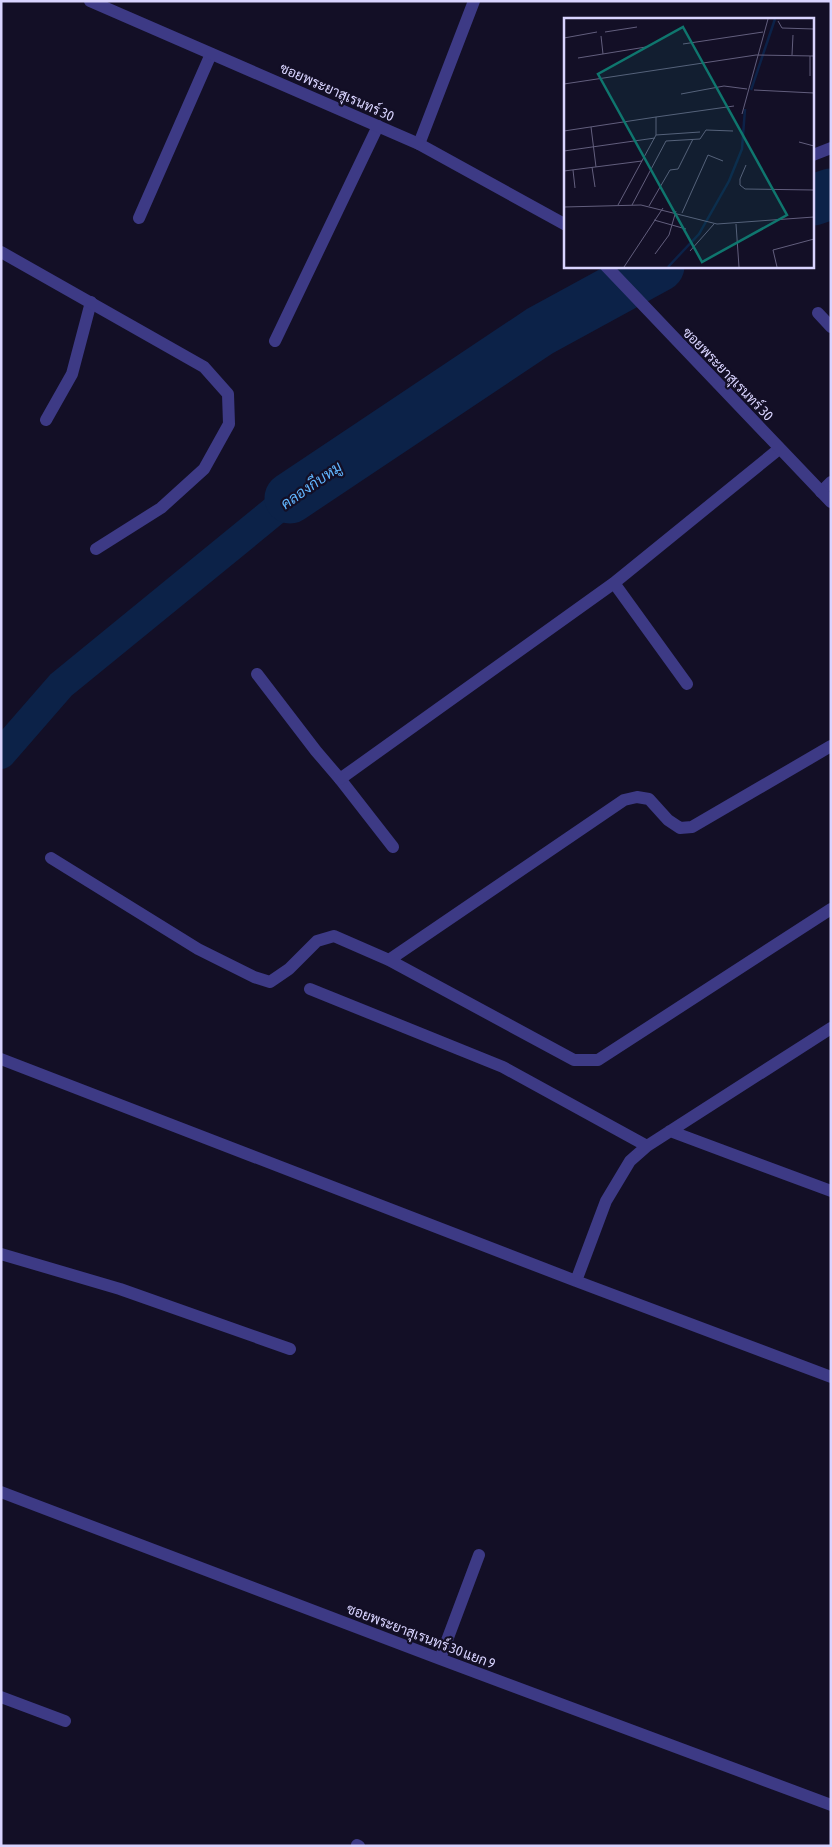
<svg xmlns="http://www.w3.org/2000/svg" width="832" height="1847" viewBox="0 0 832 1847" font-family="'Asap Condensed',Sarabun,sans-serif">
	<style>
		.lines { fill: none; stroke-linecap: round; stroke-linejoin: round }
		.canal { stroke: #0c2248; stroke-width: 30 }
		.river { stroke: #0c2248; stroke-width: 51 }
		.service { stroke: #3d3a85; stroke-width: 12 }
		.minor { stroke: #3d3a85; stroke-width: 12 }
		.tertiary { stroke: #3d3a85; stroke-width: 12 }
		.labels { text-anchor: middle; dominant-baseline: central; stroke-width: 4.5; stroke-linejoin: round; paint-order: stroke }
		.street-label { font-size: 14px; fill: #d9d4ff; stroke: #130f26 }
		.water-label { font-size: 15px; font-style: italic; fill: #62b6ff; stroke: #130f26 }
		.inset-river { fill: none; stroke: #0c2248; stroke-width: 2.5 }
		.inset-road { fill: none; stroke: #625e7d; stroke-width: 1 }
		.view { fill: #0f766e; fill-opacity: 0.15; stroke: #0f766e; stroke-width: 2.5 }
		.inset-edge { fill: none; stroke: #d9d4ff; stroke-width: 2.5 }
	</style>
	<rect width="100%" height="100%" fill="#130f26"/>
	<g class="lines">
		<path class="canal" d="M 1,754 L 61,685 L 290,498"/>
		<path class="river" d="M 813,200 L 831,194
			M 290,498 L 540,331 L 659,266"/>
		<path class="service" d="M 139,218 L 211,54
			M 275,341 L 378,126
			M 46,420 L 72,374 L 91,302
			M 340,779 L 393,847"/>
		<path class="minor" d="M 419,144 L 474,1
			M 813,155 L 831,148
			M 1,252 L 204,367 L 228,394 L 229,424 L 204,469 L 161,508 L 96,549
			M 818,313 L 831,327
			M 821,492 L 831,482
			M 614,583 L 687,684
			M 257,674 L 316,751 L 340,779 L 614,583 L 779,449
			M 51,858 L 198,949 L 254,977 L 270,982 L 289,969 L 317,941 L 334,936 L 389,960 L 574,1060 L 598,1060 L 831,909
			M 389,960 L 624,800 L 637,797 L 649,799 L 668,820 L 680,828 L 692,827 L 831,746
			M 310,989 L 503,1067 L 647,1146
			M 831,1028 L 647,1146 L 630,1161 L 606,1201 L 576,1281 L 831,1377
			M 1,1059 L 576,1281
			M 670,1131 L 831,1191
			M 1,1254 L 120,1289 L 290,1349
			M 1,1492 L 440,1659 L 831,1805
			M 440,1659 L 479,1555
			M 1,1697 L 65,1721
			M 357,1845 L 359,1846"/>
		<path class="tertiary" d="M 90,1 L 419,144 L 566,225
			M 606,266 L 831,502"/>
	</g>
	<g class="labels">
		<g class="street-label">
			<text transform="translate(337 92) rotate(24)">ซอยพระยาสุเรนทร์ 30</text>
			<text transform="translate(728 374) rotate(46)">ซอยพระยาสุเรนทร์ 30</text>
			<text transform="translate(421 1636) rotate(21)">ซอยพระยาสุเรนทร์ 30 แยก 9</text>
		</g>
		<g class="water-label">
			<text transform="translate(311 485) rotate(-35)">คลองกีบหมู</text>
		</g>
	</g>
	<g transform="translate(564 18)">
		<rect width="250" height="250" fill="#130f26"/>
		<path class="inset-river" d="M 187,72 L 211,1M 165,163 L 178,131 L 181,91M 104,249 L 135,216 L 165,163"/>
		<path class="inset-road" d="M 214,3 L 218,10 L 250,11M 41,14 L 73,9M 37,18 L 39,36M 0,20 L 33,14M 119,26 L 199,14M 228,37 L 229,17M 14,40 L 82,29M 246,58 L 246,38M 0,66 L 192,37 L 250,38M 190,72 L 250,75M 117,76 L 160,68 L 183,71M 178,96 L 204,1M 92,99 L 170,88M 27,109 L 32,149M 0,113 L 92,99 L 92,117 L 54,187M 92,117 L 136,114M 235,124 L 250,128M 0,133 L 91,120M 182,147 L 176,161 L 176,167 L 181,171 L 250,172M 28,149 L 31,169M 9,152 L 11,170M 0,153 L 78,143M 68,187 L 102,123 L 136,121 L 142,112 L 169,113M 85,188 L 106,152 L 114,151 L 129,121M 0,189 L 77,187 L 153,206 L 250,199M 118,195 L 144,137 L 159,143M 90,202 L 122,211M 172,206 L 175,249M 126,233 L 150,206M 91,236 L 105,217 L 112,193M 60,249 L 99,190M 213,249 L 209,232 L 250,221"/>
		<path class="view" d="M 119,9 L 223,197 L 138,244 L 34,56 Z"/>
		<rect width="250" height="250" class="inset-edge"/>
	</g>
	<rect width="832" height="1847" fill="none" stroke="#d9d4ff" stroke-width="5"/>
</svg>
